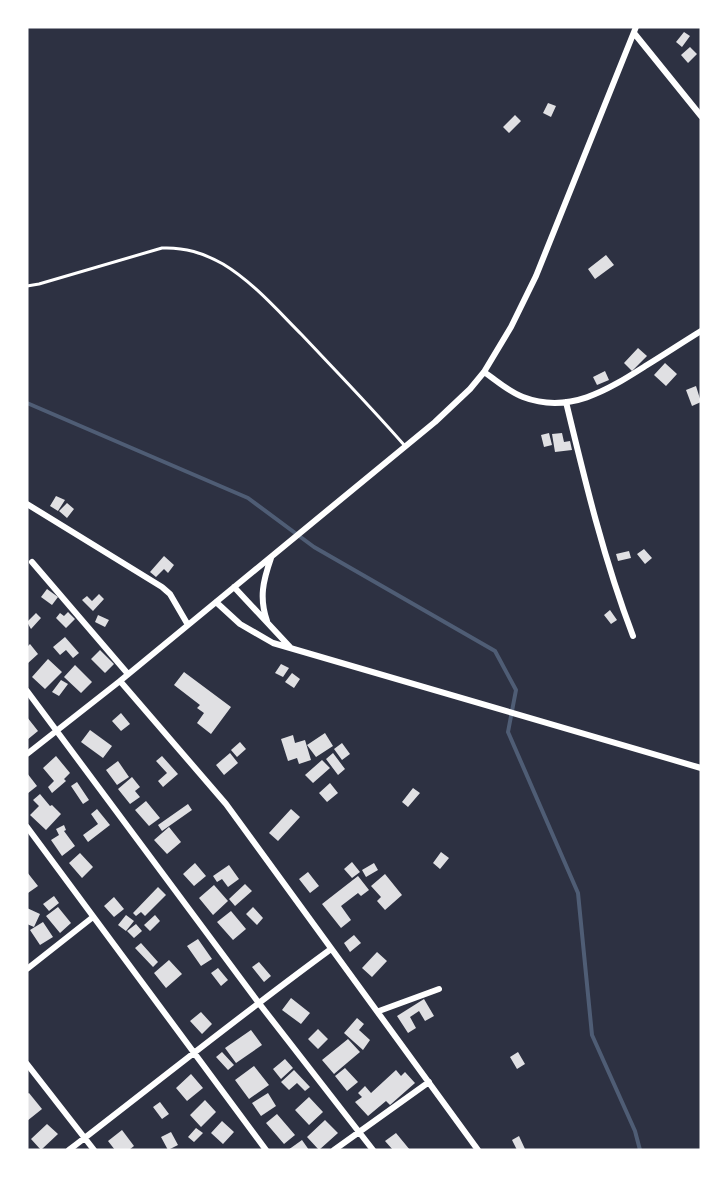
<svg xmlns="http://www.w3.org/2000/svg" width="728" height="1177" viewBox="0 0 728 1177" font-family="Roboto,sans-serif">
	<style>
		.lines { fill: none; stroke-linecap: round; stroke-linejoin: round }
		.stream { stroke: #4f5d75; stroke-width: 4 }
		.building { fill: #e0e0e3 }
		.service { stroke: #fff; stroke-width: 3 }
		.minor { stroke: #fff; stroke-width: 6 }
	</style>
	<rect width="100%" height="100%" fill="#2d3142"/>
	<g class="lines">
		<path class="stream" d="M 27,403 L 248,498 L 314,547 L 495,651 L 516,690 L 508,732 L 578,893 L 592,1035 L 635,1131 L 640,1150"/>
	</g>
	<path class="building" d="M 684,32 L 690,36 L 682,47 L 676,42 Z
		M 690,47 L 697,54 L 688,63 L 681,55 Z
		M 548,103 L 556,106 L 551,117 L 543,113 Z
		M 515,115 L 521,121 L 509,133 L 503,127 Z
		M 606,255 L 614,265 L 595,279 L 588,269 Z
		M 638,348 L 647,356 L 632,371 L 624,363 Z
		M 665,363 L 677,374 L 666,386 L 654,375 Z
		M 605,371 L 609,380 L 597,385 L 593,377 Z
		M 696,386 L 701,402 L 692,406 L 686,390 Z
		M 549,433 L 552,445 L 544,447 L 541,435 Z
		M 562,433 L 564,442 L 570,441 L 572,450 L 555,452 L 552,434 Z
		M 56,496 L 65,500 L 58,511 L 50,506 Z
		M 67,503 L 74,509 L 67,518 L 59,511 Z
		M 644,549 L 652,558 L 645,564 L 637,554 Z
		M 629,551 L 631,558 L 618,561 L 616,554 Z
		M 164,556 L 174,565 L 168,573 L 164,569 L 156,577 L 150,572 Z
		M 47,589 L 58,597 L 52,605 L 41,597 Z
		M 99,594 L 104,599 L 93,611 L 82,600 L 87,596 L 92,601 Z
		M 610,610 L 617,620 L 611,624 L 604,615 Z
		M 68,612 L 75,619 L 66,628 L 56,618 L 60,613 L 64,616 Z
		M 36,613 L 41,618 L 31,629 L 27,622 Z
		M 98,615 L 109,620 L 105,627 L 95,622 Z
		M 65,637 L 79,653 L 73,658 L 66,650 L 60,655 L 53,647 Z
		M 30,644 L 38,654 L 27,664 L 27,647 Z
		M 100,650 L 114,664 L 105,673 L 91,659 Z
		M 48,659 L 62,672 L 45,689 L 32,677 Z
		M 281,664 L 289,668 L 283,677 L 275,673 Z
		M 75,665 L 92,682 L 81,693 L 64,677 Z
		M 184,672 L 231,707 L 211,734 L 197,723 L 204,713 L 197,708 L 200,705 L 174,685 Z
		M 292,673 L 300,679 L 294,688 L 285,682 Z
		M 61,680 L 68,684 L 59,696 L 52,692 Z
		M 121,713 L 130,724 L 121,731 L 112,721 Z
		M 27,717 L 38,731 L 27,740 Z
		M 90,730 L 112,746 L 103,758 L 81,742 Z
		M 325,733 L 333,746 L 316,757 L 307,745 Z
		M 293,735 L 295,743 L 305,740 L 311,760 L 299,764 L 297,758 L 288,761 L 281,739 Z
		M 240,742 L 246,749 L 237,757 L 231,750 Z
		M 342,743 L 350,754 L 342,760 L 334,749 Z
		M 230,753 L 238,763 L 224,775 L 216,765 Z
		M 333,753 L 345,769 L 338,775 L 326,759 Z
		M 56,756 L 70,773 L 64,779 L 66,781 L 52,793 L 48,787 L 54,781 L 43,768 Z
		M 162,756 L 178,774 L 163,787 L 158,781 L 167,773 L 156,761 Z
		M 322,760 L 330,768 L 313,783 L 305,775 Z
		M 118,761 L 129,777 L 117,785 L 106,770 Z
		M 27,773 L 37,786 L 27,794 Z
		M 132,777 L 140,787 L 135,791 L 140,797 L 130,804 L 118,789 Z
		M 77,782 L 89,800 L 83,804 L 71,786 Z
		M 330,783 L 338,793 L 327,802 L 319,793 Z
		M 413,788 L 420,793 L 408,807 L 402,802 Z
		M 40,794 L 50,806 L 52,805 L 61,814 L 46,830 L 30,815 L 39,806 L 33,800 Z
		M 146,801 L 160,818 L 149,826 L 135,810 Z
		M 188,804 L 192,810 L 162,831 L 158,825 Z
		M 97,809 L 110,825 L 88,842 L 83,835 L 98,824 L 91,814 Z
		M 291,809 L 300,817 L 278,841 L 269,833 Z
		M 64,825 L 66,830 L 64,831 L 75,846 L 62,856 L 51,840 L 59,835 L 56,829 Z
		M 169,827 L 181,842 L 167,854 L 154,840 Z
		M 441,852 L 449,858 L 440,869 L 433,863 Z
		M 80,853 L 93,867 L 82,878 L 69,863 Z
		M 352,862 L 360,872 L 352,878 L 344,869 Z
		M 195,863 L 206,876 L 194,886 L 183,874 Z
		M 374,863 L 378,870 L 366,877 L 362,870 Z
		M 229,865 L 239,879 L 228,887 L 222,879 L 217,882 L 213,876 Z
		M 27,872 L 38,886 L 28,893 L 27,892 Z
		M 308,872 L 319,886 L 310,893 L 299,879 Z
		M 385,874 L 402,895 L 385,910 L 377,901 L 381,897 L 371,886 Z
		M 358,876 L 369,890 L 361,896 L 358,893 L 341,906 L 351,920 L 341,928 L 322,904 Z
		M 245,884 L 252,891 L 235,906 L 229,899 Z
		M 214,885 L 228,901 L 213,915 L 199,898 Z
		M 158,887 L 166,895 L 145,916 L 141,912 L 136,916 L 133,913 Z
		M 54,896 L 59,903 L 49,911 L 43,904 Z
		M 114,897 L 124,909 L 114,917 L 104,906 Z
		M 58,907 L 71,923 L 60,933 L 46,916 Z
		M 253,907 L 263,918 L 257,925 L 246,914 Z
		M 27,908 L 40,914 L 34,927 L 27,924 Z
		M 231,911 L 246,929 L 233,940 L 217,922 Z
		M 126,915 L 134,921 L 126,931 L 118,925 Z
		M 155,915 L 160,921 L 150,931 L 144,925 Z
		M 43,922 L 53,937 L 40,945 L 30,930 Z
		M 136,924 L 142,931 L 134,938 L 127,931 Z
		M 354,935 L 361,943 L 350,952 L 344,943 Z
		M 198,939 L 212,959 L 201,966 L 187,946 Z
		M 141,943 L 158,962 L 153,967 L 135,948 Z
		M 377,952 L 387,961 L 372,977 L 362,968 Z
		M 169,960 L 182,974 L 166,988 L 154,973 Z
		M 259,962 L 271,976 L 264,982 L 252,967 Z
		M 218,968 L 228,980 L 221,986 L 211,973 Z
		M 291,998 L 310,1013 L 301,1024 L 282,1010 Z
		M 424,999 L 434,1016 L 425,1021 L 419,1011 L 410,1017 L 416,1028 L 408,1033 L 397,1016 Z
		M 201,1012 L 212,1024 L 202,1034 L 190,1021 Z
		M 357,1018 L 364,1024 L 359,1030 L 370,1040 L 363,1050 L 344,1033 Z
		M 318,1029 L 328,1039 L 318,1049 L 308,1039 Z
		M 251,1030 L 262,1045 L 236,1063 L 225,1048 Z
		M 348,1039 L 360,1052 L 334,1074 L 322,1060 Z
		M 222,1052 L 234,1065 L 228,1070 L 216,1057 Z
		M 518,1052 L 525,1064 L 517,1069 L 510,1057 Z
		M 285,1059 L 293,1068 L 281,1079 L 273,1069 Z
		M 254,1066 L 269,1085 L 249,1099 L 235,1080 Z
		M 345,1068 L 358,1082 L 347,1091 L 335,1076 Z
		M 294,1070 L 310,1087 L 305,1091 L 297,1083 L 289,1090 L 281,1082 Z
		M 396,1070 L 401,1076 L 405,1072 L 415,1083 L 390,1105 L 386,1101 L 368,1116 L 355,1102 L 362,1097 L 358,1093 L 365,1086 L 371,1093 Z
		M 191,1074 L 203,1088 L 187,1101 L 176,1088 Z
		M 29,1093 L 42,1109 L 27,1121 L 27,1094 Z
		M 268,1093 L 276,1106 L 261,1116 L 252,1103 Z
		M 309,1097 L 323,1112 L 309,1125 L 295,1110 Z
		M 205,1100 L 216,1112 L 201,1127 L 190,1115 Z
		M 160,1102 L 169,1114 L 162,1119 L 153,1107 Z
		M 277,1114 L 295,1135 L 284,1144 L 266,1123 Z
		M 325,1120 L 338,1133 L 319,1150 L 307,1137 Z
		M 222,1121 L 234,1132 L 223,1144 L 211,1133 Z
		M 47,1124 L 58,1134 L 41,1150 L 31,1139 Z
		M 196,1128 L 203,1133 L 194,1142 L 188,1137 Z
		M 122,1130 L 134,1146 L 129,1150 L 115,1150 L 108,1141 Z
		M 171,1132 L 178,1145 L 168,1150 L 161,1137 Z
		M 396,1133 L 410,1150 L 393,1150 L 385,1141 Z
		M 519,1136 L 525,1149 L 524,1150 L 517,1150 L 512,1140 Z
		M 302,1140 L 309,1150 L 288,1150 Z"/>
	<g class="lines">
		<path class="service" d="M 27,286 L 39,284 L 162,248 C 185,247 203,253 223,264 C 253,282 278,311 302,335 C 337,372 372,408 405,446"/>
		<path class="minor" d="M 634,33 L 701,116
			M 484,372 C 496,380 509,392 523,397 C 570,415 609,389 647,365 C 665,354 683,342 701,331
			M 566,402 C 585,481 604,560 633,636
			M 27,504 L 162,587 L 170,594 L 188,625
			M 32,562 L 128,674
			M 234,587 L 290,647
			M 216,602 L 240,624 L 273,643 L 701,768
			M 267,621 C 259,598 263,581 271,558
			M 120,681 L 226,804 L 478,1150
			M 27,691 L 258,1002 L 373,1150
			M 27,754 L 120,681 L 435,422 L 470,389 L 484,372 L 511,327 L 536,276 L 636,27
			M 27,827 L 266,1150
			M 27,969 L 93,917
			M 379,1011 L 439,989
			M 27,1064 L 94,1150
			M 69,1150 C 156,1083 242,1014 331,949
			M 334,1150 L 429,1082"/>
	</g>
	<rect width="728" height="1177" fill="none" stroke="#ffffff" stroke-width="57"/>
</svg>
